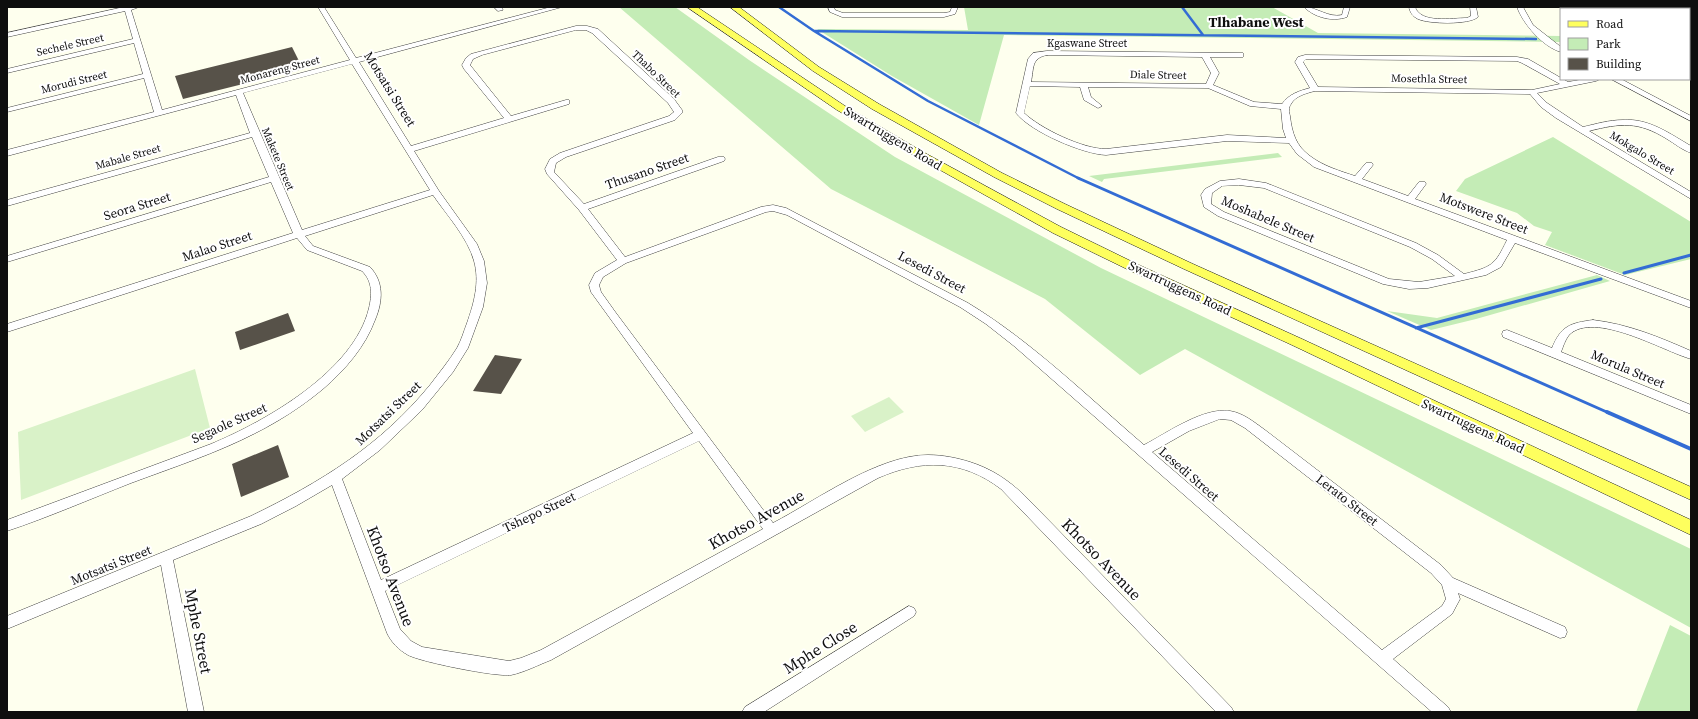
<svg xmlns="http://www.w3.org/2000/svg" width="1698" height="719" viewBox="0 0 1698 719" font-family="'Source Serif 4',serif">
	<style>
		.green { fill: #c4ecb6 }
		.pitch { fill: #d9f2c8 }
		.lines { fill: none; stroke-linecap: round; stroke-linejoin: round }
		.stream-far2 { stroke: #336cd4; stroke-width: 2.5 }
		.stream-far1 { stroke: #336cd4; stroke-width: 3 }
		.stream { stroke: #336cd4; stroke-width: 4 }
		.building { fill: #575249 }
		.minor-casing { stroke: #414141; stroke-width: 1 }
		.major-casing { stroke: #1f1f1f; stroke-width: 1 }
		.minor { fill: #fff; fill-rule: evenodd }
		.major { fill: #feff5e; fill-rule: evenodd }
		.labels { text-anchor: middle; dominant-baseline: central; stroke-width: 4; stroke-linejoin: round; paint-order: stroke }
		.far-street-label { font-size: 11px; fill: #0e0e0e; stroke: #fff }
		.street-label { font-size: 13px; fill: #0e0e0e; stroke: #fff }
		.far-district-label { font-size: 14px; font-weight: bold; fill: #0e0e0e; stroke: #fff }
		.near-street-label { font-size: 16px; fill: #0e0e0e; stroke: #fff }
	</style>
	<rect width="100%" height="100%" fill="#feffee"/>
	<path class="green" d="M 619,7 L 675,7 L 749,60 L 895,157 L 1101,268 L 1691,549 L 1691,628 L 1185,349 L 1140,375 L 1045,299 L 831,189 Z
		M 964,7 L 1272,7 L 1318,33 L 1561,36 L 1561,42 L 1004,35 L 979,125 L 892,76 L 817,29 L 968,30 Z
		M 1553,137 L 1691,222 L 1691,259 L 1625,275 L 1545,245 L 1552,232 L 1534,226 L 1517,213 L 1456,191 L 1465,179 Z
		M 1278,153 L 1282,157 L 1104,179 L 1102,182 L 1089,176 Z
		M 1597,275 L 1610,281 L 1476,319 L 1431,330 L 1387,311 L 1437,318 Z
		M 1670,625 L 1691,636 L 1691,712 L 1636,712 Z"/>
	<path class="pitch" d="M 195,369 L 210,428 L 21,500 L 18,432 Z
		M 889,397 L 904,412 L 865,432 L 851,416 Z"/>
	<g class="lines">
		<path class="stream-far2" d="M 779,7 L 814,31 L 928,101 L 1080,179
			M 1182,7 L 1203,35
			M 815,31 L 1536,39
			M 1689,31 L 1691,31"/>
		<path class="stream-far1" d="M 1078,178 L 1609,413
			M 1624,273 L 1691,255
			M 1416,328 L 1601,279"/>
		<path class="stream" d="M 1607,412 L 1691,449"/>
	</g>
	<path class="building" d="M 292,47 L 303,69 L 183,99 L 175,76 Z
		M 288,313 L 295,331 L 240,350 L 235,332 Z
		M 495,355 L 522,359 L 501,394 L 473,391 Z
		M 278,445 L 289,477 L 241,497 L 232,464 Z"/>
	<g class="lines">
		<defs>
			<path id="minor" d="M 124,7 L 139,7 L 131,10 L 162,110 L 350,60 L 318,7 L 324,7 L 356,58 L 551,7 L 562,7 L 359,62 L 411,146 L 504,118 L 464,69 L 462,65 L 466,58 L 471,54 L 576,26 L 587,26 L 598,29 L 674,99 L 682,110 L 682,113 L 675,120 L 566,157 L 556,163 L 554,172 L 584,204 L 718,157 L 724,157 L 725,159 L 724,161 L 588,209 L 625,257 L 761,207 L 773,205 L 786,208 L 968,303 C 1031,341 1088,397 1144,445 C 1167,433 1203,407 1230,411 C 1243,413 1254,422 1265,430 L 1441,565 L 1453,578 L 1565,627 L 1567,632 L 1565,637 L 1560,638 L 1458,593 L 1460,599 L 1452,614 L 1393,659 L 1448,707 L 1451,712 L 1432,712 L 1014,346 L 986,324 L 960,307 L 787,215 L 773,211 L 766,212 L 626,263 L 603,277 L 599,285 L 601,292 L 616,313 L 773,523 C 817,500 878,455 928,455 C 943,455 957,458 970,462 C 992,469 1008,480 1024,495 L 1231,707 L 1234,712 L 1216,712 L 1001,489 C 962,459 921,459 878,478 L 551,660 C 538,665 525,672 511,675 C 496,677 421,662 408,655 C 399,650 391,642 387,633 L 332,485 L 296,506 L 261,524 L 173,560 L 204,712 L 188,712 L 161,565 L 7,629 L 7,616 L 251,516 C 321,482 380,446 430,385 C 439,373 449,361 457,348 C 461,341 464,331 467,323 C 474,303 480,282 474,261 C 468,238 446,214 433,195 L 305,236 L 313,246 L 370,267 C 384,282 383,301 375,320 C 365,347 345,370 323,389 C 264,438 201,457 131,483 C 90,499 49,517 7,531 L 7,520 L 211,444 C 266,421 354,371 369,308 C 372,295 373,282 362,271 L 307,250 L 297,238 L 7,332 L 7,324 L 293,233 L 271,182 L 7,262 L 7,256 L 269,177 L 252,137 L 7,206 L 7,200 L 250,133 L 236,95 L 7,156 L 7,150 L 154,112 L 144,78 L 7,112 L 7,108 L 143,74 L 134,43 L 7,73 L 7,69 L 133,39 L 125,11 L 7,37 L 7,33 ZM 576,30 L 586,30 L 592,33 L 668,103 L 674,112 L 669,116 L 560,153 L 550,159 L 545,169 L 547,174 L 579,210 L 617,260 L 595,273 L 589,285 L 591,292 L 693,433 L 381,580 L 342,479 L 380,450 L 422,410 L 453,372 L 468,348 L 483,307 L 487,283 L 484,261 L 477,244 L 439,191 L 414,151 L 569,104 L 569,100 L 566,100 L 511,116 L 470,65 L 473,59 L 482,55 ZM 352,64 L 430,190 L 302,230 L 243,93 ZM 1220,419 L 1231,420 L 1245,428 L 1431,573 L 1442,585 L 1446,599 L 1442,606 L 1382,650 L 1152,452 L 1189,431 ZM 699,441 L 763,529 L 541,650 L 521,658 L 509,661 L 422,647 L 411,641 L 400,629 L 385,591 Z
				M 494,7 L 501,7 L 503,10 L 498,11 Z
				M 828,7 L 834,7 L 835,10 L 843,13 L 944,13 L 950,12 L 952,7 L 958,7 L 955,14 L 944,17 L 842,17 L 830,12 Z
				M 1304,7 C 1317,7 1328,18 1342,15 L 1344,7 L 1350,7 L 1347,17 C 1333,22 1315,18 1304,7 Z
				M 1409,7 L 1415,7 C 1421,24 1452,18 1467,18 L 1471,16 L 1470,7 L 1476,7 L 1478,17 C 1469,25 1429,24 1418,19 C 1412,16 1410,12 1409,7 Z
				M 1517,7 L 1523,7 L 1533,25 L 1561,47 L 1561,52 C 1543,47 1523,24 1517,7 Z
				M 1675,7 L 1683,7 L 1684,9 L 1676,9 Z
				M 1047,51 L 1240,53 L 1243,53 L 1243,57 L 1210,57 L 1219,73 L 1213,85 L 1254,102 L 1282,104 C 1289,94 1299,91 1310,88 L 1295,62 L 1298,57 L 1305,55 L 1517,57 L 1528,59 L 1568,82 L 1585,79 L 1600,79 L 1596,81 L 1537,93 L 1547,103 L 1583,127 C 1596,124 1609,120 1623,120 C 1649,118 1670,134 1691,146 L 1691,153 C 1682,150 1674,143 1667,139 C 1638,121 1621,123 1589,131 L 1691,192 L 1691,199 L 1556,118 L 1541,107 L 1530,94 L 1315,91 C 1307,93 1295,96 1291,104 C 1288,108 1289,112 1290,116 C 1292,133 1296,146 1310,156 C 1323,166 1340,171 1355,176 L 1366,163 L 1372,163 L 1373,165 L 1362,179 L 1408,196 L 1419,182 L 1425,182 L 1426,184 L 1415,199 L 1691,301 L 1691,308 L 1515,243 L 1501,267 L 1486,275 L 1428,288 L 1409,289 L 1383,284 L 1218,216 L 1204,207 L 1201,195 L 1205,189 L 1220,181 L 1239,179 L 1266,183 L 1416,243 L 1438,255 L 1464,274 C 1492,267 1495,265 1507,240 L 1314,167 L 1297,154 L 1289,143 L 1227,141 L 1106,155 C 1083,154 1031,132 1016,113 L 1028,59 L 1033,53 ZM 1047,55 L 1202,57 L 1211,73 L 1206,84 L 1031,82 C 1034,68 1031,58 1047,55 ZM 1306,59 L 1517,61 L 1522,63 L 1560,84 L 1532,90 L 1318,87 L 1303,62 ZM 1030,86 L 1080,87 L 1084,100 L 1098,108 L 1102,106 L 1091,97 L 1088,87 L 1208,88 L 1250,106 L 1281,109 L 1283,129 L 1286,138 L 1227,135 L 1106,149 C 1083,149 1041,129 1024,113 ZM 1239,185 L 1264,188 L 1410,247 L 1432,259 L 1455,276 L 1419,282 L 1389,279 L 1224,212 L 1211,204 L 1212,193 L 1222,186 Z
				M 1689,61 L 1691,61 L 1691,65 L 1689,65 Z
				M 1611,79 L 1621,79 L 1691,116 L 1691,121 Z
				M 1593,320 C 1628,324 1659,337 1691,351 L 1691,359 C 1663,351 1594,310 1569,335 C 1565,340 1563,347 1561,352 L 1691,405 L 1691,414 L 1503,337 L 1502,334 L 1503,331 L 1507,330 L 1552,348 C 1561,326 1570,323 1593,320 Z
				M 909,606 L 914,608 L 916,612 L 914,616 L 764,712 L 742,712 L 745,707 Z"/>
			<path id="major" d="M 687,7 L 697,7 L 845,106 L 923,152 L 1061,227 L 1141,266 L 1302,339 L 1691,520 L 1691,535 L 1292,345 L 1133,272 L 1053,233 L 915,156 L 837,110 Z
				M 730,7 L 739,7 L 819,67 L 879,104 L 1002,173 L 1065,204 L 1193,264 L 1691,487 L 1691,500 L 1184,269 L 1057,209 L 994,177 L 872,109 L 813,71 Z"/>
		</defs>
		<use href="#minor" class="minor-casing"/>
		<use href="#major" class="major-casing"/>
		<use href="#minor" class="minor"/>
		<use href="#major" class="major"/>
	</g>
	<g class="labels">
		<g class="far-street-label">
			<text x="1087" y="43">Kgaswane Street</text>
			<text transform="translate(70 45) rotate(-13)">Sechele Street</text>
			<text transform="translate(280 70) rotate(-15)">Monareng Street</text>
			<text transform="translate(656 74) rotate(44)">Thabo Street</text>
			<text transform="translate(1158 75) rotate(1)">Diale Street</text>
			<text transform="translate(1429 79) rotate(1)">Mosethla Street</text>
			<text transform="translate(74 82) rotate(-14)">Morudi Street</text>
			<text transform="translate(1642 153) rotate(31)">Mokgalo Street</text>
			<text transform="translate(128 157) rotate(-16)">Mabale Street</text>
			<text transform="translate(278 159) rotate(67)">Makete Street</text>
		</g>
		<g class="street-label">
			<text transform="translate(390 89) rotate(58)">Motsatsi Street</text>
			<text transform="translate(893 138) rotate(31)">Swartruggens Road</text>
			<text transform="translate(647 171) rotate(-19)">Thusano Street</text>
			<text transform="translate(137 206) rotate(-17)">Seora Street</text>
			<text transform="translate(1484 213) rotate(21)">Motswere Street</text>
			<text transform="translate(1268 219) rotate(23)">Moshabele Street</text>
			<text transform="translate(217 246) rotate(-18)">Malao Street</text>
			<text transform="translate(932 272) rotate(28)">Lesedi Street</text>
			<text transform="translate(1180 288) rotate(25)">Swartruggens Road</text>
			<text transform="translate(1628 369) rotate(23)">Morula Street</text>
			<text transform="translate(388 413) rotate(-44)">Motsatsi Street</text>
			<text transform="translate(229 423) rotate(-24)">Segaole Street</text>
			<text transform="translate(1473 426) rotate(25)">Swartruggens Road</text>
			<text transform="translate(1189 474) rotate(41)">Lesedi Street</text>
			<text transform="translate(1347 500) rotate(38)">Lerato Street</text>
			<text transform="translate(539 512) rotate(-25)">Tshepo Street</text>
			<text transform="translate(111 565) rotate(-22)">Motsatsi Street</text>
		</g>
		<g class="far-district-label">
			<text x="1256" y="22">Tlhabane West</text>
		</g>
		<g class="near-street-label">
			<text transform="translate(756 519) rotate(-29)">Khotso Avenue</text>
			<text transform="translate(1102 559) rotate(46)">Khotso Avenue</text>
			<text transform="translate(391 576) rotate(69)">Khotso Avenue</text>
			<text transform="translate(199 631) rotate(79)">Mphe Street</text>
			<text transform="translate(820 647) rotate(-32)">Mphe Close</text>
		</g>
	</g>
	<rect width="1698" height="719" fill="none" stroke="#0e0e0e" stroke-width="16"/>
	<rect x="1560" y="8" width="130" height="72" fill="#ffffff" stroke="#9f9f9f"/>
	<rect x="1568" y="21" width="20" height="6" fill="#feff5e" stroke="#9f9f9f"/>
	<text x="1596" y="28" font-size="12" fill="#0e0e0e">Road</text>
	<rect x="1568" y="38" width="20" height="12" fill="#c4ecb6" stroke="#9f9f9f"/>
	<text x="1596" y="48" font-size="12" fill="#0e0e0e">Park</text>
	<rect x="1568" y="58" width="20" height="12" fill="#575249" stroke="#9f9f9f"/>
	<text x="1596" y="68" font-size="12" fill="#0e0e0e">Building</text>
</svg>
